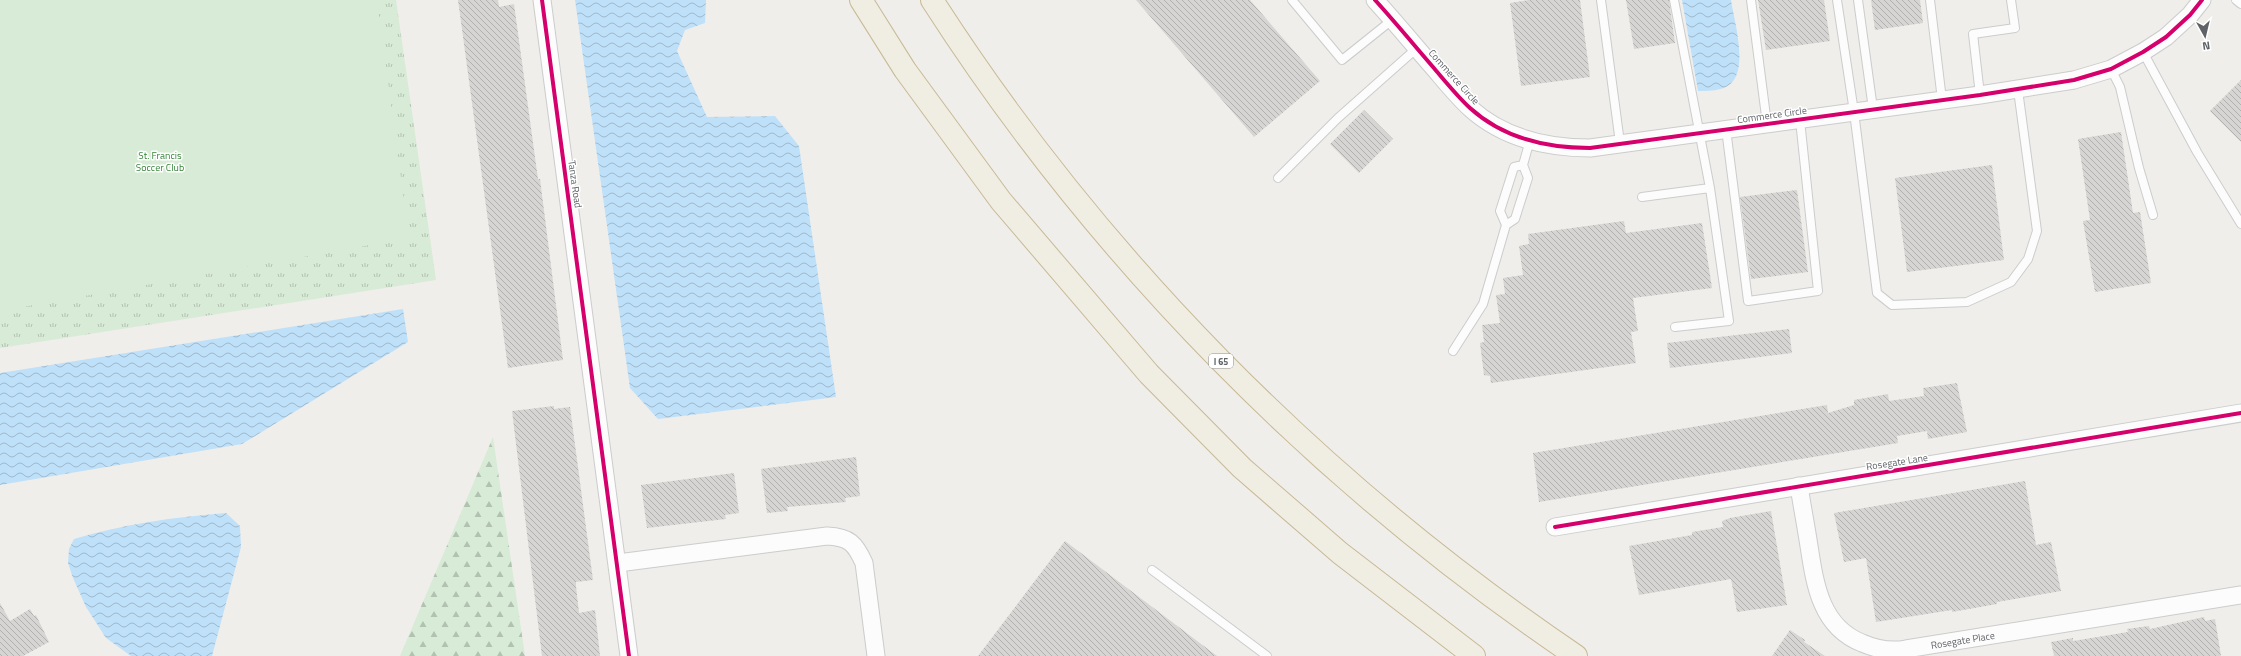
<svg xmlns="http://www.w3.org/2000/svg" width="2241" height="656" viewBox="0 0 2241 656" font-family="'Titillium Web',sans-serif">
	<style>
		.forest { fill: url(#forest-firs) }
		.park { fill: url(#park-tufts) }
		.garden { fill: #d8ebd6 }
		.water { fill: url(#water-waves) }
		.building { fill: url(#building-back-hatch) }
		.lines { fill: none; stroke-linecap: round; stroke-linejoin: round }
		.service-casing { stroke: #cbcccc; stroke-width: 10 }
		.minor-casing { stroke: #cbcccc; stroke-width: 19 }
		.motorway-casing { stroke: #c8b996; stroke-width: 24 }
		.service { stroke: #fdfcfc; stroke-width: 8 }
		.minor { stroke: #fdfcfc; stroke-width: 17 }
		.motorway { stroke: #f0ede3; stroke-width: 22 }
		.cycleway-casing { stroke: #fff; stroke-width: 6 }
		.cycleway { stroke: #d6006c; stroke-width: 4 }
		.labels { text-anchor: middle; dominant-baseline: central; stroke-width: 3; stroke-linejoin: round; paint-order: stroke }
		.shield { fill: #fff; stroke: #8f9295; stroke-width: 1 }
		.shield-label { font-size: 9px; font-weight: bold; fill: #5f6368 }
		.street-label { font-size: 10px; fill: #5f6368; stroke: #fff }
		.park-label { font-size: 10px; fill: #348238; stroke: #fff }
	</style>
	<defs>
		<pattern id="forest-firs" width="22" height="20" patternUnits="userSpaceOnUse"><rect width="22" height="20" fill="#d8ebd6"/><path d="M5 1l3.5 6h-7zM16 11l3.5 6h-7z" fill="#b2c2b1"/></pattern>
		<pattern id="park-tufts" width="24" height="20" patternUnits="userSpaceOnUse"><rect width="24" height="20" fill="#d8ebd6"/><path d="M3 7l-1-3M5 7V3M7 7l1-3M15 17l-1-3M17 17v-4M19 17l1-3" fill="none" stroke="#b2c2b1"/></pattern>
		<pattern id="water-waves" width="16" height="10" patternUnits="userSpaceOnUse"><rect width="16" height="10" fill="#bfe0f9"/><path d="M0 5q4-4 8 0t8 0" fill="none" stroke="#9eb9cd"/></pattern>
		<pattern id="building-back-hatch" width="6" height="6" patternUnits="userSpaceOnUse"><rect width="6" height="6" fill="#d6d5d3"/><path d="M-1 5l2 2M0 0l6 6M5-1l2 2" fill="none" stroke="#b1b0af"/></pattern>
	</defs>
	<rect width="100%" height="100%" fill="#efeeea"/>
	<path class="forest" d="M 493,437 L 525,656 L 400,656 Z"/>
	<path class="park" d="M 0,0 L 396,0 L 436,280 L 0,348 Z"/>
	<path class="garden" d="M 0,0 L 377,0 L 409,238 L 0,311 Z"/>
	<path class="water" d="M 575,0 L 706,0 L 705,23 L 685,30 L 677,51 L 707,117 L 775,116 L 799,146 L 836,397 L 658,419 L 630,388 Z
		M 1682,0 L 1731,0 C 1734,21 1751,75 1726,87 C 1718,91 1707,91 1698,91 Z
		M 403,309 L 408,342 L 242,444 L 0,485 L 0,373 Z
		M 226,513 L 240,526 L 241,547 L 212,656 L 131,656 L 106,638 L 86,607 L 73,578 L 68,563 L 69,549 L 74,539 C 124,524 174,517 226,513 Z"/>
	<path class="building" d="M 458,0 L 498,0 L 499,7 L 514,4 L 538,179 L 540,179 L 563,360 L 508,368 Z
		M 1136,0 L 1250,0 L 1320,81 L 1254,137 Z
		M 1529,0 L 1580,0 L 1590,77 L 1521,86 L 1510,3 Z
		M 1626,0 L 1669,0 L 1675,43 L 1634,49 Z
		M 1758,0 L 1824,0 L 1830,41 L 1766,50 Z
		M 1871,0 L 1920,0 L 1923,23 L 1875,30 Z
		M 2241,80 L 2241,142 L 2210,111 Z
		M 1364,110 L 1393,139 L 1359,173 L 1330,144 Z
		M 2121,132 L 2133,213 L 2140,212 L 2151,283 L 2095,292 L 2083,221 L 2090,220 L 2078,139 Z
		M 1992,165 L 2004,260 L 1907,272 L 1895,178 Z
		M 1797,190 L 1808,272 L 1751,279 L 1740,197 Z
		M 1624,221 L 1626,233 L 1702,223 L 1712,288 L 1633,298 L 1638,331 L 1631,332 L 1636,363 L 1491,383 L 1490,376 L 1484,375 L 1480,343 L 1484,342 L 1482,325 L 1500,323 L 1496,295 L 1505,294 L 1503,278 L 1523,275 L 1519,246 L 1529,244 L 1528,234 Z
		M 1789,329 L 1792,353 L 1670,368 L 1667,343 Z
		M 1957,383 L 1967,432 L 1928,439 L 1927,431 L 1897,436 L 1898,443 L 1539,502 L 1533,453 L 1827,405 L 1828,413 L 1854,405 L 1854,400 L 1888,394 L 1889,401 L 1924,396 L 1923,388 Z
		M 554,406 L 554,409 L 570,407 L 593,580 L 576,582 L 576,586 L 579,613 L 595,610 L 600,656 L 542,656 L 512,411 Z
		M 856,457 L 860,496 L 845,498 L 846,502 L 787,507 L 788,511 L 767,513 L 761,469 Z
		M 734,473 L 739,513 L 725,515 L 726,519 L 647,528 L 641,485 Z
		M 2025,481 L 2036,545 L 2051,542 L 2061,591 L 1997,602 L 1997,604 L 1952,612 L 1952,610 L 1876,622 L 1866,558 L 1844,562 L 1834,513 Z
		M 1771,511 L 1787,605 L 1737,612 L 1731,579 L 1639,595 L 1629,546 L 1692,535 L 1692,532 L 1723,527 L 1722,521 L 1730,518 Z
		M 1065,541 L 1217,656 L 978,656 Z
		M 0,603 L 10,621 L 30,609 L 34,616 L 36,615 L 49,642 L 23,656 L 0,656 Z
		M 2204,617 L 2205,621 L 2215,619 L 2221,656 L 2054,656 L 2051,642 L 2073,638 L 2073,641 L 2128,632 L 2127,629 L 2149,626 L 2150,629 Z
		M 1790,630 L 1805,640 L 1804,642 L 1825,656 L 1772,656 Z"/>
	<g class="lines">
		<defs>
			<path id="service" d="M 1292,0 L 1342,60 L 1392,20
				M 1601,0 L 1620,143
				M 1674,0 L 1710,188 L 1729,321 L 1675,327
				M 1751,0 L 1767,124
				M 1837,0 L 1854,112 L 1877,293 L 1892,305 L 1967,302 L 2011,282 L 2028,259 L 2037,231 L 2018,90
				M 1858,0 L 1873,109
				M 1930,0 L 1942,100
				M 2236,0 L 2241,4
				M 2143,52 L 2197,152 L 2241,224
				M 2111,69 L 2120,87 L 2139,168 L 2153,215
				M 1980,95 L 1973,34 L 2015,28 L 2011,0
				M 1726,129 L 1748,301 L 1818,291 L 1800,120
				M 1523,165 L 1514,167 L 1500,211 L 1506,225 L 1515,219 L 1528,178 L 1523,165 L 1530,140
				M 1278,178 L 1338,118 L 1417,48
				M 1642,197 L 1710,188
				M 1453,351 L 1483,304 L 1506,225
				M 1152,570 L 1267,656"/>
			<g id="minor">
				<path d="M 542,0 L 629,656"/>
				<path d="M 1375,0 C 1395,22 1414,45 1433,67 C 1445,81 1457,96 1470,108 C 1503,138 1547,148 1590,148 L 1980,95 L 2074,80 L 2111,69 L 2143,52 L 2166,37 L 2190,15 L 2202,0"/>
				<path id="s1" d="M 1799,486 C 1802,506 1806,526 1809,546 C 1815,585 1821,627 1862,643 C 1876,649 1890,652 1906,649 L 2241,595"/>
				<path d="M 1555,527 L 2241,413"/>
				<path d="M 618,563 L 827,536 C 849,537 855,543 864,563 L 876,656"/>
			</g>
			<path id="motorway" d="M 861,0 L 905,70 L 1001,201 L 1149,374 L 1242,468 L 1340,553 L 1474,656
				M 932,0 C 1099,260 1320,483 1576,656"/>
		</defs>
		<use href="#service" class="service-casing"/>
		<use href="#minor" class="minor-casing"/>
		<use href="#motorway" class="motorway-casing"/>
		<use href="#service" class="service"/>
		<use href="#minor" class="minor"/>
		<use href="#motorway" class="motorway"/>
		<defs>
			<path id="cycleway" d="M 542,0 L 629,656
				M 1375,0 C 1395,22 1414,45 1433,67 C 1445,81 1457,96 1470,108 C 1503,138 1547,148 1590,148 L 1980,95 L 2074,80 L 2111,69 L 2143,52 L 2166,37 L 2190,15 L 2202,0
				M 1555,527 L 2241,413"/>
		</defs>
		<use href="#cycleway" class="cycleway-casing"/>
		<use href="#cycleway" class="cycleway"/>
	</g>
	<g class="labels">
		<rect class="shield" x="1209" y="354" width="24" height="14" rx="3"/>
		<g class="shield-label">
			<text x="1221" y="361">I 65</text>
		</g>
		<g class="street-label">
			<text transform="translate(1454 77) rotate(48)">Commerce Circle</text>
			<text transform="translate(1772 115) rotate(-8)">Commerce Circle</text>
			<text transform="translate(575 184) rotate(82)">Tanza Road</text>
			<text transform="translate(1897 462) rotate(-9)">Rosegate Lane</text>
			<text stroke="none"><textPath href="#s1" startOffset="280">Rosegate Place</textPath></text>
		</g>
		<g class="park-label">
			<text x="160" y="155">St. Francis<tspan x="160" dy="12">Soccer Club</tspan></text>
		</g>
	</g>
	<g transform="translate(2205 36) rotate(172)" stroke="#ffffff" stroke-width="3" paint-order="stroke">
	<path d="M0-3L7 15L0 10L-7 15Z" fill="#5f6368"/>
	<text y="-6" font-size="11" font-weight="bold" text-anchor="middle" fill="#5f6368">N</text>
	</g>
</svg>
